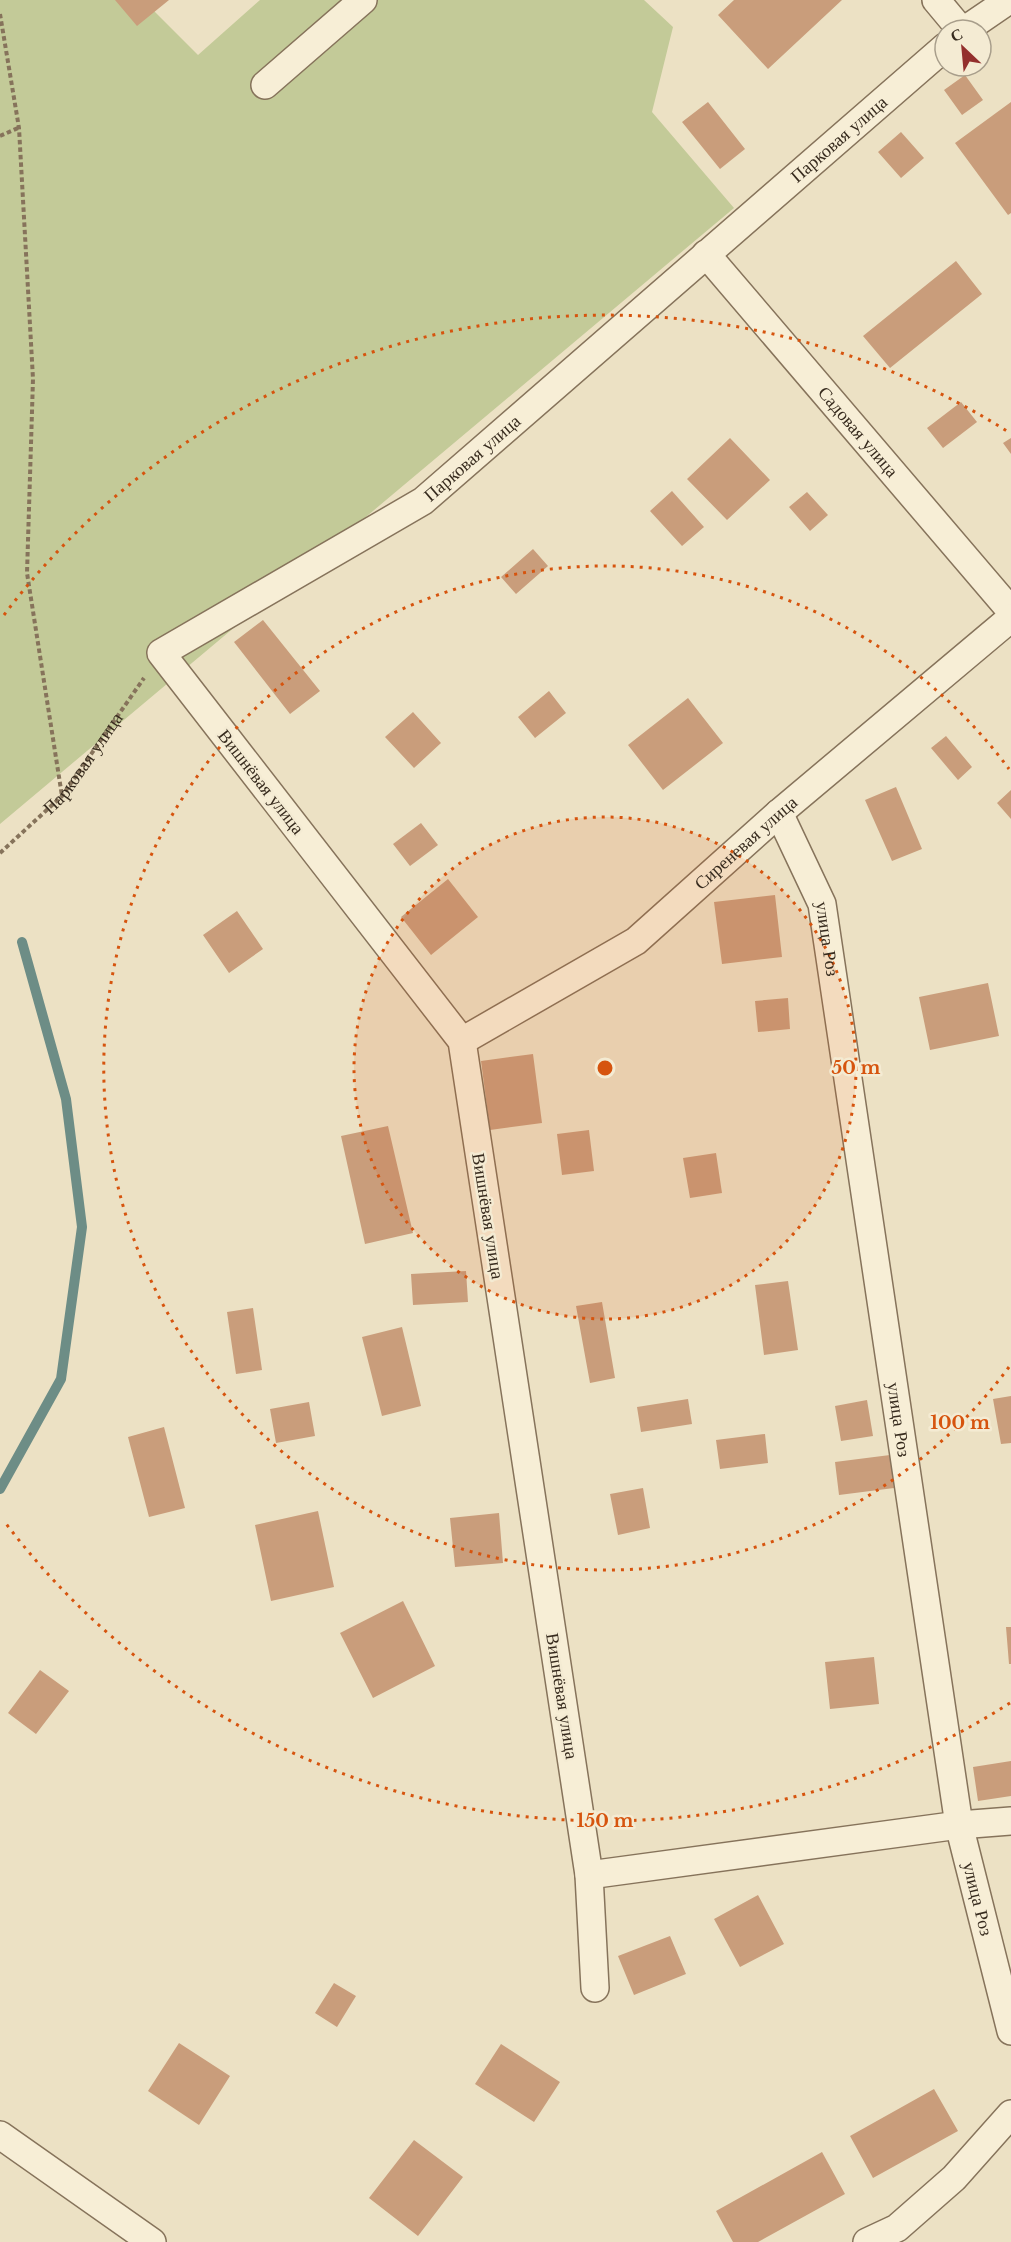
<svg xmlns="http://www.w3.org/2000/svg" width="1011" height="2242" viewBox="0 0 1011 2242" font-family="'Libre Baskerville',serif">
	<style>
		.green { fill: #c3ca98 }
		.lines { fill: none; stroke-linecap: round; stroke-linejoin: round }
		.stream { stroke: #6d8d86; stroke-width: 10 }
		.building { fill: #c99d7b }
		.minor-casing { stroke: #86735b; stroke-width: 30 }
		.path { stroke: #86735b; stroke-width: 4; stroke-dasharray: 4.5 3; stroke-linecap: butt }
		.minor { stroke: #f7eed6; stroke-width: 27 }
		.ring { fill: none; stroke: #d6540e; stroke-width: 3; stroke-dasharray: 3 6 }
		.labels { text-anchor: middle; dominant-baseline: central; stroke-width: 5; stroke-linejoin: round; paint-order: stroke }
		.street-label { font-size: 18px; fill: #372b1e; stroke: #f4ebd3 }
		.centre { fill: #d6540e; stroke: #f4ebd3; stroke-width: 3 }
		.ring-label { font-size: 18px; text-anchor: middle; font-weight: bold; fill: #d6540e; stroke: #f4ebd3; stroke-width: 5; stroke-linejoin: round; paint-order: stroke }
	</style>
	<rect width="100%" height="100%" fill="#ece1c4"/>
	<path class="green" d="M 0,0 L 143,0 L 198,55 L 260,0 L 644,0 L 673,27 L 652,112 L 734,208 L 0,824 Z"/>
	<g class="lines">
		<path class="stream" d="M 0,1489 L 61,1379 L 82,1227 L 66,1099 L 22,942"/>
	</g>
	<path class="building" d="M 115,0 L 169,0 L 137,26 Z
		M 734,0 L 842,0 L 768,69 L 718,15 Z
		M 965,75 L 983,100 L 962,115 L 944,90 Z
		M 708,102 L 745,149 L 720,169 L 682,122 Z
		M 1011,102 L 1011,213 L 1008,215 L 955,143 Z
		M 901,132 L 924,158 L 901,178 L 878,152 Z
		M 956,261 L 982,294 L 890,368 L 863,336 Z
		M 961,402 L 977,422 L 943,448 L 927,428 Z
		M 730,438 L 770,480 L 727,520 L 687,479 Z
		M 1011,438 L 1011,454 L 1003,443 Z
		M 672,491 L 704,527 L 682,546 L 650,511 Z
		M 807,492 L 828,515 L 810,531 L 789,507 Z
		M 533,549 L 548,566 L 516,594 L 501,577 Z
		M 263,620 L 320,691 L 290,714 L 234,642 Z
		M 549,691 L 566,713 L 535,738 L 518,717 Z
		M 688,698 L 723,743 L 663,790 L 628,745 Z
		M 413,712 L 441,743 L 414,768 L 385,737 Z
		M 946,736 L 972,767 L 958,780 L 931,748 Z
		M 896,787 L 922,849 L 892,861 L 865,800 Z
		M 1011,790 L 1011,819 L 997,803 Z
		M 421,823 L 438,845 L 410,866 L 393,844 Z
		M 448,879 L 478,917 L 431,955 L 401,917 Z
		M 775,895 L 782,957 L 722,964 L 714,902 Z
		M 237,911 L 263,949 L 229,973 L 203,935 Z
		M 988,983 L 999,1036 L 930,1050 L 919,997 Z
		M 788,998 L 790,1029 L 758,1032 L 755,1001 Z
		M 533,1054 L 542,1123 L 490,1130 L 481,1061 Z
		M 388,1126 L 413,1233 L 365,1244 L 341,1136 Z
		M 589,1130 L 594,1171 L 562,1175 L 557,1134 Z
		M 716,1153 L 722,1193 L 690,1198 L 683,1158 Z
		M 466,1271 L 468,1302 L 413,1305 L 411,1274 Z
		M 788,1281 L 798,1350 L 764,1355 L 755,1285 Z
		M 602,1302 L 615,1378 L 590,1383 L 576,1306 Z
		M 253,1308 L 262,1370 L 236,1374 L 227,1312 Z
		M 402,1327 L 421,1406 L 382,1416 L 362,1337 Z
		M 1011,1396 L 1011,1443 L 1001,1444 L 993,1399 Z
		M 688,1399 L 692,1424 L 641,1432 L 637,1407 Z
		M 867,1400 L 873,1436 L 841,1441 L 835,1406 Z
		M 309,1402 L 315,1436 L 276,1443 L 270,1409 Z
		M 164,1427 L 185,1508 L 149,1517 L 128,1437 Z
		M 765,1434 L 768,1463 L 720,1469 L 716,1440 Z
		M 890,1455 L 894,1488 L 839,1495 L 835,1462 Z
		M 643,1488 L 650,1528 L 618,1535 L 610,1494 Z
		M 318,1511 L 334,1587 L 271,1601 L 255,1525 Z
		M 499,1513 L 503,1563 L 455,1567 L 450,1518 Z
		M 403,1601 L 435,1666 L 373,1698 L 340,1633 Z
		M 1006,1627 L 1011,1627 L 1011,1664 L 1009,1664 Z
		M 874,1657 L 879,1704 L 830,1709 L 825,1662 Z
		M 40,1670 L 69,1691 L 36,1734 L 8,1713 Z
		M 1011,1761 L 1011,1796 L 978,1801 L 973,1767 Z
		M 758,1895 L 784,1944 L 740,1967 L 714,1919 Z
		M 670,1936 L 686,1974 L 634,1995 L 618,1956 Z
		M 334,1983 L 356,1996 L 337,2027 L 315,2013 Z
		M 179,2043 L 230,2076 L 199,2125 L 148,2091 Z
		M 501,2044 L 560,2082 L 534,2122 L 475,2084 Z
		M 934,2089 L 958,2131 L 873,2178 L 850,2136 Z
		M 414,2140 L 463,2177 L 418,2236 L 369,2198 Z
		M 822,2152 L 845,2194 L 758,2242 L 733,2242 L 716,2211 Z"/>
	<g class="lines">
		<defs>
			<g id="minor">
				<path d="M 936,0 L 961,30"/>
				<path d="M 965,30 L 1009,0"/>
				<path d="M 265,85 L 363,0"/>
				<path id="s2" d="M 706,254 L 1011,611"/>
				<path id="s3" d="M 779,813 L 822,904 L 959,1825 L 1011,2031"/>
				<path id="s4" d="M 462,1041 L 636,941 L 779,813 L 1011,618"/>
				<path d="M 589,1875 L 959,1825 L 1011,1821"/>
				<path id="s5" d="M 595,1988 L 589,1875 L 462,1041 L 161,653 L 423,501 L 945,47"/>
				<path d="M 0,2135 L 152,2242"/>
				<path d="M 867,2242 L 897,2228 L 954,2178 L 1011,2114"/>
			</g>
		</defs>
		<use href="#minor" class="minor-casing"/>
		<g class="path">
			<path d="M 0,14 L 19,128 L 33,379 L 27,573 L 62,796"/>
			<path d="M 0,136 L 18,128"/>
			<path id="s1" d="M 0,853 L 62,796 L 144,678"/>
		</g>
		<use href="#minor" class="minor"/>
	</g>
	<circle cx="605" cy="1068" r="251" fill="#d6540e" fill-opacity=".12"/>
	<g class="ring">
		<circle cx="605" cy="1068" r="251"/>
		<path d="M1009 1367A502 502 0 1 1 1009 769"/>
		<path d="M1010 1703A753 753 0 0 1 4 1521M4 615A753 753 0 0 1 1010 433"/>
	</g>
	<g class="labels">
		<g class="street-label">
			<text stroke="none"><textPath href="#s5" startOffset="2302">Парковая улица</textPath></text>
			<text stroke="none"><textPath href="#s2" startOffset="234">Садовая улица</textPath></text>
			<text stroke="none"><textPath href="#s5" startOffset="1816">Парковая улица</textPath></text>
			<text stroke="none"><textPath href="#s1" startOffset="123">Парковая улица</textPath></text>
			<text transform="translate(261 782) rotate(52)">Вишнёвая улица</text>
			<text stroke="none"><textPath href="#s4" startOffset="348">Сиреневая улица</textPath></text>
			<text stroke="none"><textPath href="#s3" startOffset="136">улица Роз</textPath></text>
			<text transform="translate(488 1216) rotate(81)">Вишнёвая улица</text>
			<text stroke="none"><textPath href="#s3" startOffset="622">улица Роз</textPath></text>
			<text transform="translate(562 1696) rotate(81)">Вишнёвая улица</text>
			<text stroke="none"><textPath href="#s3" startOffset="1108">улица Роз</textPath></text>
		</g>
	</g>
	<circle cx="605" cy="1068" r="9" class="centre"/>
	<g class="ring-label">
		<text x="856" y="1074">50 m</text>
		<text x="960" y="1429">100 m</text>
		<text x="605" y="1827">150 m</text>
	</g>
	<g transform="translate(963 48) rotate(334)"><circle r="28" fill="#f4ebd3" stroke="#a89e8b" stroke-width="1.5"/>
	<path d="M0-4.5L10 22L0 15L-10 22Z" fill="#932f2d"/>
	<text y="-9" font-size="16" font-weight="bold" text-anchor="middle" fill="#372b1e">С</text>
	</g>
</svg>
